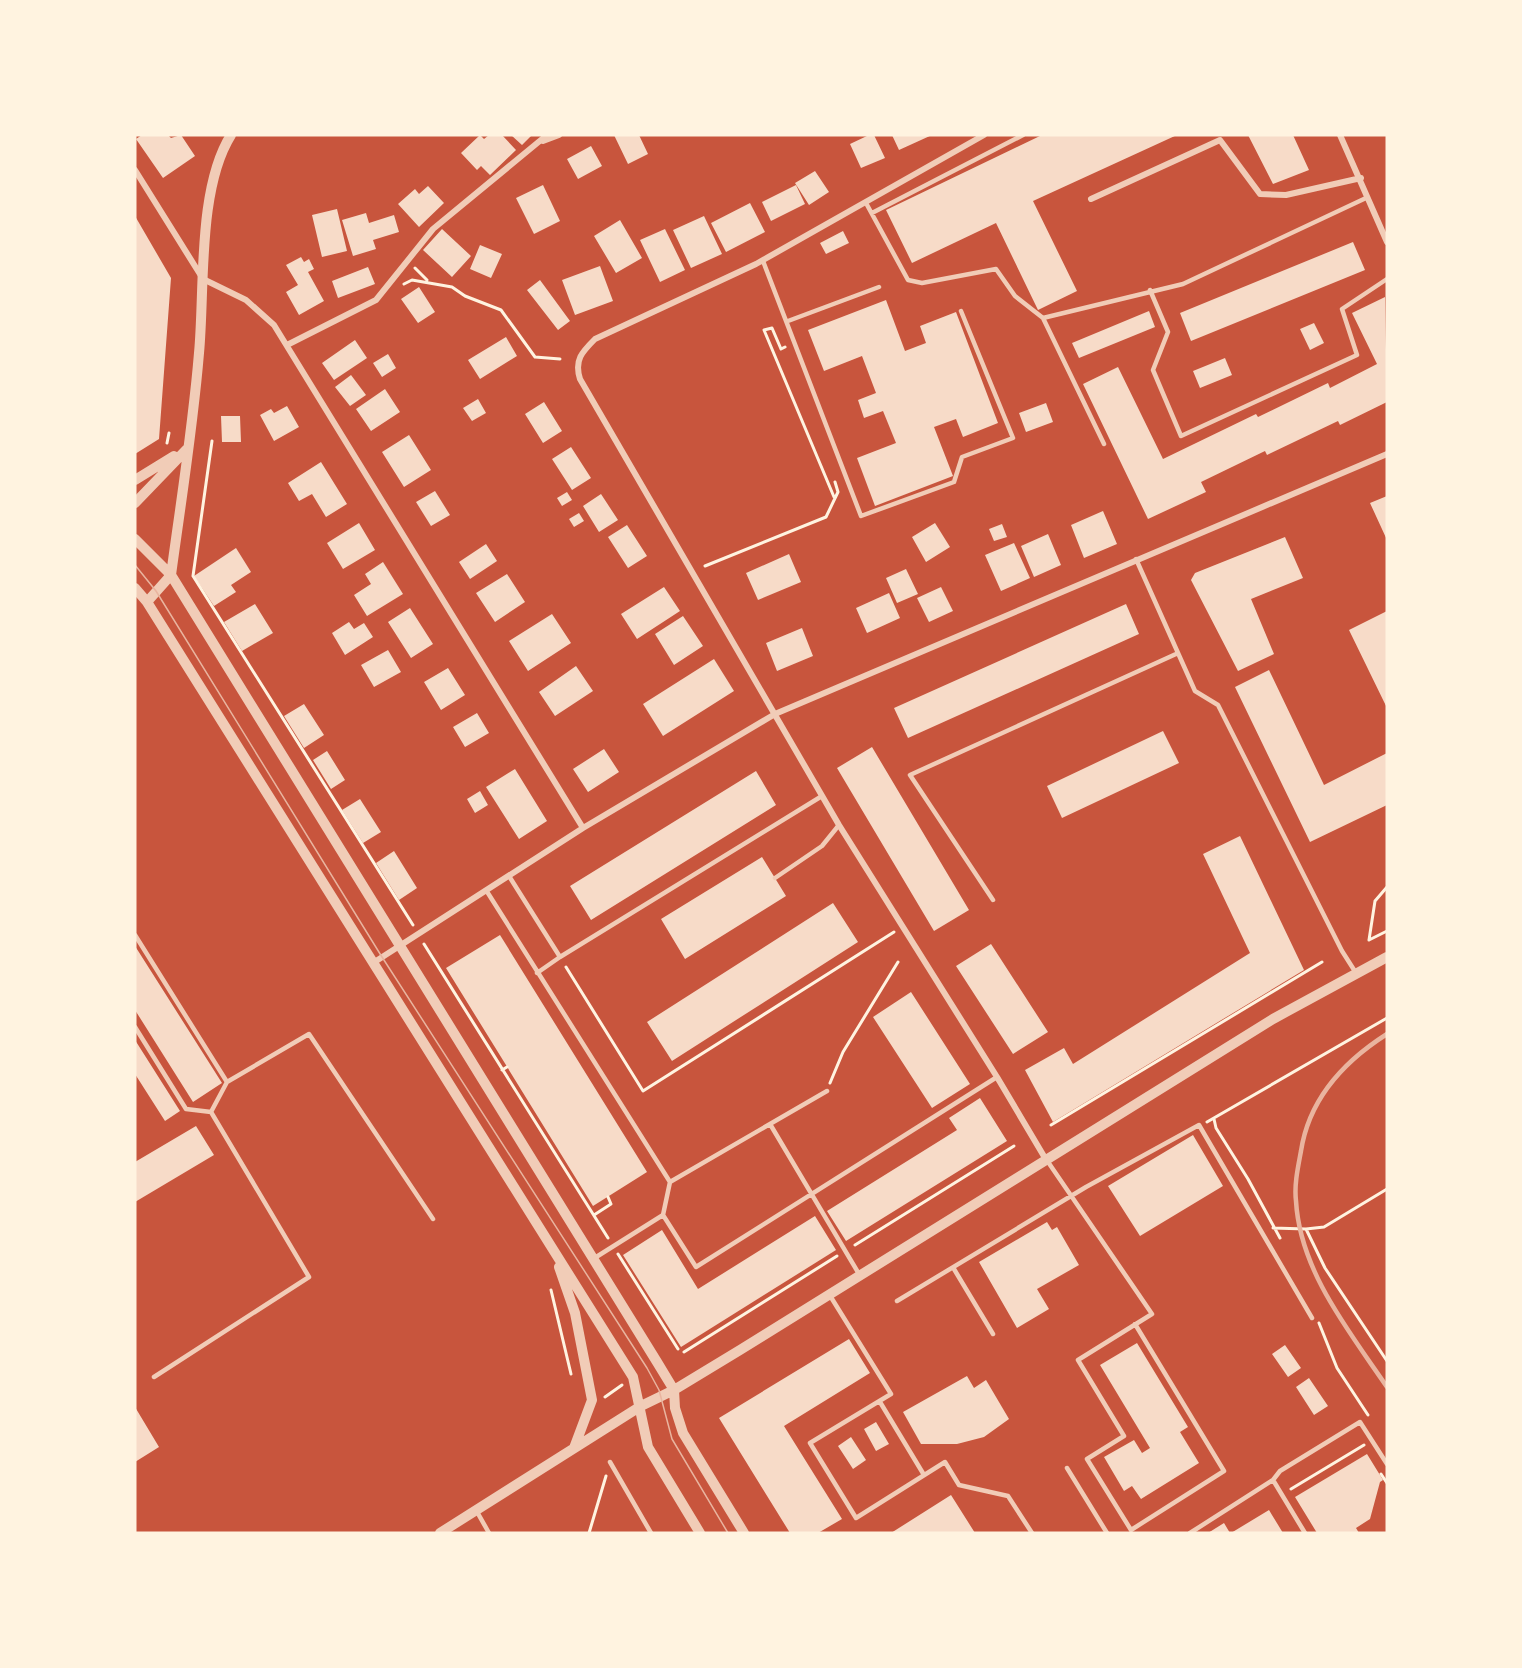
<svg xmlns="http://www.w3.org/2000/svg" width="1522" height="1668" viewBox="0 0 1522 1668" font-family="'Fira Sans',sans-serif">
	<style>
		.building { fill: #f7dbc8 }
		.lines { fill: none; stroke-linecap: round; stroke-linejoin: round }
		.path { stroke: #fff3e0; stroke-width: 3 }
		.service { stroke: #f1ccb7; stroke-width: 4.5 }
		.minor { stroke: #f1ccb7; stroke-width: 6 }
		.tertiary { stroke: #f1ccb7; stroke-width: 10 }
		.tram { stroke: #e9b49f; stroke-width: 1.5 }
		.rail { stroke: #e9b49f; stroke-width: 4.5 }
	</style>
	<rect width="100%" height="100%" fill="#c8553d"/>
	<path class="building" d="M 142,135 L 168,135 L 171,138 L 181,135 L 195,156 L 163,178 L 136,139 Z
		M 480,135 L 484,139 L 489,135 L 502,135 L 516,150 L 490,175 L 481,166 L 477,170 L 461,153 Z
		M 511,135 L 532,135 L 522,145 Z
		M 614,135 L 639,135 L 648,154 L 628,164 Z
		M 869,135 L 874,135 L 885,158 L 861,168 L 850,144 Z
		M 892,135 L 932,135 L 899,150 Z
		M 1042,135 L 1177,135 L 1033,201 L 1077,291 L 1038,310 L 996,223 L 912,263 L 886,210 Z
		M 1248,135 L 1293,135 L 1309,170 L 1273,184 Z
		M 591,146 L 602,166 L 578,179 L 567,159 Z
		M 815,171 L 829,192 L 809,205 L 795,183 Z
		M 543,185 L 560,221 L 534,234 L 516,198 Z
		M 796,185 L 805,204 L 771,221 L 762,202 Z
		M 428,186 L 444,203 L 419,227 L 398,204 L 415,189 L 419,194 Z
		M 750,203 L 765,232 L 726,252 L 711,223 Z
		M 337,209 L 347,251 L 322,257 L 312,215 Z
		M 366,213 L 369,223 L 394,215 L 399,232 L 373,240 L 376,249 L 353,256 L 342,220 Z
		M 135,216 L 171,278 L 159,439 L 135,454 Z
		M 704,216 L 722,254 L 691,268 L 673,230 Z
		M 620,220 L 642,258 L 616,273 L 594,236 Z
		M 442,229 L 471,256 L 452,277 L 423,250 Z
		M 665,229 L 685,270 L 660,282 L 640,240 Z
		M 843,231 L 849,243 L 826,254 L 820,243 Z
		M 1353,242 L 1365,270 L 1191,341 L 1180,313 Z
		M 480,245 L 502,254 L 491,278 L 470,269 Z
		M 301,257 L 304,262 L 309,259 L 314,269 L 308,272 L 324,301 L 299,315 L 286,292 L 298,285 L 286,265 Z
		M 600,266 L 613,301 L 575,315 L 562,280 Z
		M 368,267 L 375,284 L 338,298 L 332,281 Z
		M 540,280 L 570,321 L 558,330 L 527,290 Z
		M 419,287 L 435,312 L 418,323 L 401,299 Z
		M 1385,297 L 1387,402 L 1340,425 L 1338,421 L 1267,455 L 1265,451 L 1201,482 L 1206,492 L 1148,519 L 1083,384 L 1118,367 L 1163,459 L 1256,414 L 1258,417 L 1328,383 L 1330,388 L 1377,364 L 1352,313 Z
		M 886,300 L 905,351 L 926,343 L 920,326 L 956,312 L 998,423 L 963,437 L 956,419 L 934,427 L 953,476 L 875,506 L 857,458 L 896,443 L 883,411 L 864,418 L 858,400 L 876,393 L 862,356 L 824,371 L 808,330 Z
		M 1149,311 L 1155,327 L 1079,358 L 1072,343 Z
		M 1314,323 L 1324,343 L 1310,350 L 1300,329 Z
		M 506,337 L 517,356 L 480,379 L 468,360 Z
		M 355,340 L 367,358 L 334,380 L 322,363 Z
		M 388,354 L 396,368 L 382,377 L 373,363 Z
		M 1225,358 L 1232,375 L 1200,388 L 1193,371 Z
		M 351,375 L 366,395 L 350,406 L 335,387 Z
		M 385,389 L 400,412 L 371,431 L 356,409 Z
		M 478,399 L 486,413 L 472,421 L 463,408 Z
		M 544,402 L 562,431 L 543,443 L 525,414 Z
		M 1046,403 L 1053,422 L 1026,432 L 1019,413 Z
		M 287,406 L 299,427 L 274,441 L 260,415 L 271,409 L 274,413 Z
		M 221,416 L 240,416 L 241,442 L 222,442 Z
		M 409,435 L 431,470 L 404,487 L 382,452 Z
		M 571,447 L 591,478 L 572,490 L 552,459 Z
		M 321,462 L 347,504 L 326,517 L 312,494 L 299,501 L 288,483 Z
		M 435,491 L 450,515 L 431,526 L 416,502 Z
		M 567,492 L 572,500 L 562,506 L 557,498 Z
		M 601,494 L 618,520 L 599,532 L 583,506 Z
		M 1387,496 L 1387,540 L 1370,503 Z
		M 1103,511 L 1117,544 L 1084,558 L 1071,525 Z
		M 579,513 L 584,521 L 574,527 L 569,519 Z
		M 359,523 L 375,550 L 343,569 L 327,543 Z
		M 935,523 L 950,547 L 926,562 L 912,537 Z
		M 1002,524 L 1007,537 L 994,541 L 989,529 Z
		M 627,525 L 647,556 L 628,568 L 608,537 Z
		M 1048,534 L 1061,565 L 1034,577 L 1021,546 Z
		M 1285,537 L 1303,578 L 1251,599 L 1274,654 L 1238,671 L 1191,580 L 1195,573 Z
		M 1014,543 L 1030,578 L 1001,591 L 985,555 Z
		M 486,544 L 497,561 L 470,579 L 459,562 Z
		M 236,548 L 251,572 L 231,585 L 236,592 L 214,606 L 194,576 Z
		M 789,554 L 801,582 L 758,600 L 746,573 Z
		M 383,562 L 403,594 L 367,616 L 354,595 L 371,584 L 365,574 Z
		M 906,569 L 918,594 L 897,603 L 886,578 Z
		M 507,574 L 525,602 L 495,622 L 476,593 Z
		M 664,587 L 680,611 L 637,639 L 621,614 Z
		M 941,587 L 953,611 L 929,622 L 917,598 Z
		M 889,593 L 900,618 L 867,633 L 856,608 Z
		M 255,604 L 273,633 L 242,651 L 224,622 Z
		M 1126,604 L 1139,634 L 908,738 L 894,708 Z
		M 410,608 L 433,644 L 411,658 L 388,622 Z
		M 1387,611 L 1387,708 L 1349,630 Z
		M 552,614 L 571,643 L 528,671 L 509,641 Z
		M 683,616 L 703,646 L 674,665 L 655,634 Z
		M 349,622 L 354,629 L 364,623 L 373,637 L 345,655 L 332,633 Z
		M 802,628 L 813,656 L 777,671 L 766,643 Z
		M 388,650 L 401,672 L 374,687 L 361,665 Z
		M 714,659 L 734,691 L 663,736 L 643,704 Z
		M 576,666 L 593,691 L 555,716 L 539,692 Z
		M 448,668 L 465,695 L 441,710 L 424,682 Z
		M 1269,670 L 1324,785 L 1387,753 L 1387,805 L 1310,842 L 1235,687 Z
		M 304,704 L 324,735 L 304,748 L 284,716 Z
		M 477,713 L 489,733 L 465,747 L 453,727 Z
		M 1163,731 L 1179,763 L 1062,818 L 1047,786 Z
		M 872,747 L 969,910 L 934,931 L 837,768 Z
		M 604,749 L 619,772 L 588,792 L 573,769 Z
		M 327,751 L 345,780 L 331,789 L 313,760 Z
		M 515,769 L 547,821 L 519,839 L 486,787 Z
		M 756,771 L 776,805 L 591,920 L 570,886 Z
		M 480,791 L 488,805 L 475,813 L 467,799 Z
		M 360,799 L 381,832 L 363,843 L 342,810 Z
		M 1240,836 L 1304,970 L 1053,1122 L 1025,1070 L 1064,1048 L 1073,1064 L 1250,953 L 1203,854 Z
		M 394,851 L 417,888 L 399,900 L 376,863 Z
		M 762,857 L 786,896 L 685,959 L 661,919 Z
		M 833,903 L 858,942 L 672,1061 L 647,1022 Z
		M 500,935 L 647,1172 L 593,1206 L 446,968 Z
		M 991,944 L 1048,1032 L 1013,1054 L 956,966 Z
		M 135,946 L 222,1083 L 193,1102 L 135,1010 Z
		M 911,992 L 970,1084 L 932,1108 L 873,1017 Z
		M 135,1040 L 180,1111 L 165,1121 L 135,1074 Z
		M 980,1098 L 1007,1141 L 846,1241 L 827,1211 L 957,1130 L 949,1118 Z
		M 196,1126 L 214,1155 L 135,1202 L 135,1162 Z
		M 1193,1135 L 1223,1186 L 1140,1236 L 1108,1186 Z
		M 815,1216 L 836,1250 L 681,1347 L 623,1255 L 662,1230 L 698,1289 Z
		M 1047,1222 L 1052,1230 L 1057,1227 L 1079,1265 L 1037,1289 L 1049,1309 L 1017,1328 L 979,1262 Z
		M 849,1339 L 870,1373 L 784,1426 L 842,1519 L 818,1533 L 790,1533 L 719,1418 Z
		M 1137,1343 L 1188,1427 L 1180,1432 L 1199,1463 L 1141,1499 L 1132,1486 L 1124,1491 L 1104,1457 L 1134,1440 L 1142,1453 L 1150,1448 L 1100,1365 Z
		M 1285,1345 L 1301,1368 L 1288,1377 L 1272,1354 Z
		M 967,1376 L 974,1388 L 986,1380 L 1009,1419 L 984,1437 L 957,1444 L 921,1444 L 903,1412 Z
		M 1309,1378 L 1328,1406 L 1314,1415 L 1296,1387 Z
		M 135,1407 L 159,1447 L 135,1462 Z
		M 876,1422 L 889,1444 L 876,1451 L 864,1429 Z
		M 851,1437 L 866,1460 L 853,1469 L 838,1446 Z
		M 1367,1454 L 1383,1480 L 1380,1482 L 1370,1519 L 1356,1528 L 1359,1533 L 1317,1533 L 1295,1497 Z
		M 951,1495 L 975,1533 L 891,1533 Z
		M 1269,1510 L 1283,1533 L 1231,1533 Z
		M 1224,1523 L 1230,1533 L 1208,1533 Z"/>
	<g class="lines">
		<path class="path" d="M 415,268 L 427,280
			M 404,284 L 412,280 L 452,287 L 465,296 L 501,310 L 535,357 L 560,359
			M 785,347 L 781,349 L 772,328 L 764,330 L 834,497
			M 212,441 L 193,576 L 413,925
			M 167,443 L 169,433
			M 705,566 L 826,517 L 838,492 L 835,482
			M 1369,940 L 1375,901 L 1387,887
			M 1369,940 L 1387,931
			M 424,944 L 608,1238
			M 566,967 L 643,1091 L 894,932
			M 502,1070 L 507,1067
			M 830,1083 L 843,1052 L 898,962
			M 1214,1119 L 1216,1128 L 1248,1179 L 1280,1238
			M 1207,1122 L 1387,1018
			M 1051,1125 L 1322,962
			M 594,1215 L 611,1204 L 608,1197
			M 1273,1228 L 1306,1229 L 1324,1227 L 1387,1189
			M 1306,1229 L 1325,1268 L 1387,1361
			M 855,1245 L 1014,1146
			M 618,1254 L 678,1349
			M 551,1290 L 571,1374
			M 1319,1323 L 1337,1368 L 1368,1415
			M 684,1352 L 837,1256
			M 605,1397 L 622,1385
			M 1381,1474 L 1387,1483
			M 1291,1489 L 1364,1445
			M 589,1533 L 606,1476"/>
		<path class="service" d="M 866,203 L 908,280 L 922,283 L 996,269 L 1015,296 L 1043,318 L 1104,444
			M 872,213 L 1023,135
			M 763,261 L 861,516 L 954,482 L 962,457 L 1013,438 L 961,311
			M 1150,290 L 1168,332 L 1153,370 L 1181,436 L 1357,355 L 1342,309 L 1387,279
			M 1043,318 L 1183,284 L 1366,198
			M 788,321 L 879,287
			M 1136,559 L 1195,691 L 1218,705 L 1342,951 L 1356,973
			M 509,876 L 560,957 L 537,973
			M 775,878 L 822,846 L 839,825
			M 486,890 L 670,1182 L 827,1091
			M 993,900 L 910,775 L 1176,654
			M 135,935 L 227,1082 L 309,1034 L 433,1219
			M 560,957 L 822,796
			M 135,1027 L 186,1109 L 211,1112 L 309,1277 L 154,1377
			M 211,1112 L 227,1082
			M 770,1124 L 859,1274
			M 1046,1159 L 1152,1314 L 1078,1360 L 1124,1436 L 1087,1459 L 1131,1530 L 1224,1471 L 1135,1324
			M 663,1215 L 670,1182
			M 593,1259 L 663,1215 L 696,1267 L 997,1077
			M 954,1269 L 993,1334
			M 829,1294 L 891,1394 L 810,1443 L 856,1518 L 945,1462 L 959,1485 L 1008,1496 L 1032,1533
			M 897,1301 L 1086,1187 L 1199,1125 L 1312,1318
			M 880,1402 L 924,1475
			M 610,1462 L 651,1533
			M 1067,1468 L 1107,1533
			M 1273,1480 L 1305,1533
			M 476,1510 L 489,1533
			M 1190,1533 L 1273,1480 L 1280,1471 L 1360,1422 L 1387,1464"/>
		<path class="minor" d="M 984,135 L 756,264 L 595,339 C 582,352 574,360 580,379 L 839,825 L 997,1077 L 1045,1158
			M 1340,135 L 1387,242
			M 543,141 L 559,135
			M 135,170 L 203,279 L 246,300 L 274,325 L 583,828
			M 1091,199 L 1220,140 L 1260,194 L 1286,195 L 1361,178
			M 287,345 L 376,300 L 433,229 L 547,135
			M 373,963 L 583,828 L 775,714 L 1387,454"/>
		<path class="tertiary" d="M 135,480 L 174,456
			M 135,503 L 187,449
			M 135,539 L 171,575 L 657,1362 L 674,1390 L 675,1408 L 683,1433 L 744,1533
			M 135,588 L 147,602 L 633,1377 L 648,1447 L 700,1533
			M 147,602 L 171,575 C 181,501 193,427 199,353 C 205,290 197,189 231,135
			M 559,1267 L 575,1313 L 592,1400 L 574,1448
			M 440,1533 L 641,1406 L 674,1390 L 740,1350 L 1273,1019 L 1387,957"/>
		<path class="tram" d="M 135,565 L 156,591 L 382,957 L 647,1368 L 659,1390 L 672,1439 L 728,1533"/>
		<path class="rail" d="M 1387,1034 C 1343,1062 1309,1099 1301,1151 C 1298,1167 1294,1185 1296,1201 C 1300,1271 1349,1331 1387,1387"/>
	</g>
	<rect width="1522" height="1668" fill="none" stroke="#fff3e0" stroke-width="273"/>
</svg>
